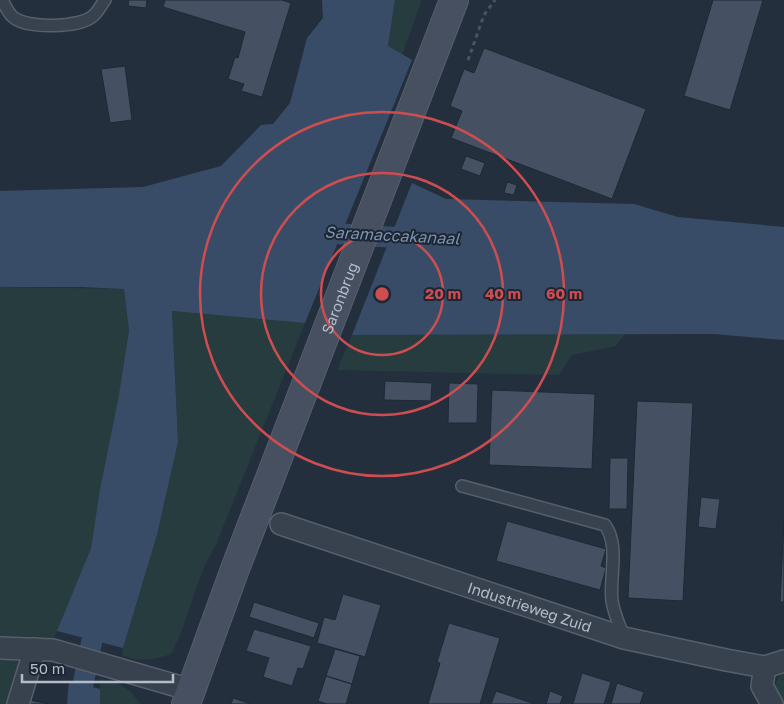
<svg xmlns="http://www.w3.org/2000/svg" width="784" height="704" viewBox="0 0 784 704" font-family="'Golos Text',sans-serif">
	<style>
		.green { fill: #263c3f }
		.water { fill: #394c67 }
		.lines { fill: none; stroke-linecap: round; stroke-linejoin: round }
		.canal { stroke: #394c67; stroke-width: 21 }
		.building { fill: #455162; stroke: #1f2835 }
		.service-casing { stroke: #565f6c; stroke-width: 14 }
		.minor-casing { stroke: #565f6c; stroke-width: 24 }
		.secondary-casing { stroke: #565f6c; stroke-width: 30 }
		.path { stroke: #44595c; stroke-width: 3; stroke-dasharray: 4 4; stroke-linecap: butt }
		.service { stroke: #38414e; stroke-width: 11 }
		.minor { stroke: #38414e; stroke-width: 21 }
		.secondary { stroke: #465061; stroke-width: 28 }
		.ring { fill: none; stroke: #ce4d50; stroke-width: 2.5 }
		.labels { text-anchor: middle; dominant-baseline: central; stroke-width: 4; stroke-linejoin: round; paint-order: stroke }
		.street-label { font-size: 15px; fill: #b4bcc9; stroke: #1d2633 }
		.water-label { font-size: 16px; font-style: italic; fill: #7c92b1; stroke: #1d2633 }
		.centre { fill: #ce4d50; stroke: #1d2633; stroke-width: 2.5 }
		.ring-label { font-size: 15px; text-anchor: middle; font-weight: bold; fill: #ce4d50; stroke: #1d2633; stroke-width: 4; stroke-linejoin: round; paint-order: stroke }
	</style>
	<rect width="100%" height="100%" fill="#242f3e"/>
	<path class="green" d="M 395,0 L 422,0 L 402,55 L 388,46 Z
		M 0,287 L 124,289 L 129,331 L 118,400 L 100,489 L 91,548 L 54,639 L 0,640 Z
		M 172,311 L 305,323 L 215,547 C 194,580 190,620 171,654 C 154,660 139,663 122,655 L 123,648 L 157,535 L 178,442 Z
		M 625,334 L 616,346 L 572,355 L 559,375 L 337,370 L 352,335 Z
		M 0,656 L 5,656 L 24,663 L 13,704 L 0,704 Z
		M 784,671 L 784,703 C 773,693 772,681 784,671 Z
		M 100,679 C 121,683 128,687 141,704 L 100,704 Z"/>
	<path class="water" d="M 322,0 L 395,0 L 388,46 L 412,60 L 305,323 L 172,311 L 178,442 L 157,535 L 123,648 L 57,631 L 91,548 L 100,489 L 118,400 L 129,331 L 124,289 L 81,287 L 0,287 L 0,191 L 143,187 L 221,166 L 261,125 L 273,124 L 290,103 L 307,38 L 323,18 Z
		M 412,183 L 446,199 L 634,204 L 678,217 L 784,227 L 784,340 L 713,334 L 352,335 Z
		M 69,681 L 100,689 L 100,704 L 67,704 Z"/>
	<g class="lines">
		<path class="canal" d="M 312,232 L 419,239
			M 80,704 L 83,684 L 98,611"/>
	</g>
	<path class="building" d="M 129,0 L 147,0 L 146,8 L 128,6 Z
		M 165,0 L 282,0 L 291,3 L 262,97 L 241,91 L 244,84 L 228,79 L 235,57 L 238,58 L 245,32 L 163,7 Z
		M 713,0 L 763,0 L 730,110 L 684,96 Z
		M 484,48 L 646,109 L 612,199 L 451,138 L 462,111 L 450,106 L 464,69 L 474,73 Z
		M 125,66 L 132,120 L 110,123 L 101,69 Z
		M 466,156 L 485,163 L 480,176 L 461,169 Z
		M 507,182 L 517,185 L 514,195 L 504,193 Z
		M 385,381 L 432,383 L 431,401 L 384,400 Z
		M 449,383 L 478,384 L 477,423 L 448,423 Z
		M 492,390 L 595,394 L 592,469 L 489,465 Z
		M 637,401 L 693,403 L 683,601 L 628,598 Z
		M 610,458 L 628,458 L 627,509 L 609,509 Z
		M 701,497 L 720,499 L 716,529 L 698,527 Z
		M 507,521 L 606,549 L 601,566 L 606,568 L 600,590 L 496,561 Z
		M 784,521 L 784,602 L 780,602 Z
		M 343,594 L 381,605 L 365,657 L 317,643 L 324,617 L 335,620 Z
		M 254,602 L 319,623 L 314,638 L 249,617 Z
		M 449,623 L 500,638 L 480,704 L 428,704 L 440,663 L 437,662 Z
		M 254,629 L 311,646 L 303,669 L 298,668 L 292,686 L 263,677 L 269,658 L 246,651 Z
		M 335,649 L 360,656 L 352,684 L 326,676 Z
		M 582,673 L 611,682 L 604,704 L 573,704 Z
		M 326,676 L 352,684 L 346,704 L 327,704 L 318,701 Z
		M 617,683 L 644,692 L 640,704 L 611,704 Z
		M 496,691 L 535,704 L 491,704 Z
		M 550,691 L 563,696 L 560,704 L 546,704 Z
		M 233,698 L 251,704 L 231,704 Z
		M 25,699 L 49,704 L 24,704 Z"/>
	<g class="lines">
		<defs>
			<path id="service" d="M 2,0 C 5,5 8,13 13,17 C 27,29 79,28 93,16 C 98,12 101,5 105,0
				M 462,486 L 605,525 C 620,546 609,577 612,601 C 614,614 620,626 624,638"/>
			<g id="minor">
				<path id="s1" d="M 281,524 L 624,638 L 726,660 L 765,667 L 784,661"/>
				<path d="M 0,648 L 53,650 L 191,690"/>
				<path d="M 765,667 L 762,686 L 772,704"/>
				<path d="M 18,704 L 35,649"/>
			</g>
			<g id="secondary">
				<path id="s2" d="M 186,704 L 235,569 L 454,0"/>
			</g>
		</defs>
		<use href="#service" class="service-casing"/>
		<use href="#minor" class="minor-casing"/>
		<use href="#secondary" class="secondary-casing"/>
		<path class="path" d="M 468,60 L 484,15 L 495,0"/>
		<use href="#service" class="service"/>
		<use href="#minor" class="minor"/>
		<use href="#secondary" class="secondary"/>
	</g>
	<g class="ring">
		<circle cx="382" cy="294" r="61"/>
		<circle cx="382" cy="294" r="121"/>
		<circle cx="382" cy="294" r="182"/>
	</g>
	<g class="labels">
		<g class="street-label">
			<text stroke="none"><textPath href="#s2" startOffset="434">Saronbrug</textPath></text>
			<text stroke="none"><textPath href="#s1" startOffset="262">Industrieweg Zuid</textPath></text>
		</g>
		<g class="water-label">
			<text transform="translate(392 235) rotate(3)">Saramaccakanaal</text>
		</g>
	</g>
	<circle cx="382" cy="294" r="8" class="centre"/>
	<g class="ring-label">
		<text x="443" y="299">20 m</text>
		<text x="503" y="299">40 m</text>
		<text x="564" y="299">60 m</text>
	</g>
	<path d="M22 674v8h151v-8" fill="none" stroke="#b4bcc9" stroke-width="2.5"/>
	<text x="30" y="674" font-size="15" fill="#b4bcc9" stroke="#1d2633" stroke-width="4" paint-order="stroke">50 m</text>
</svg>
